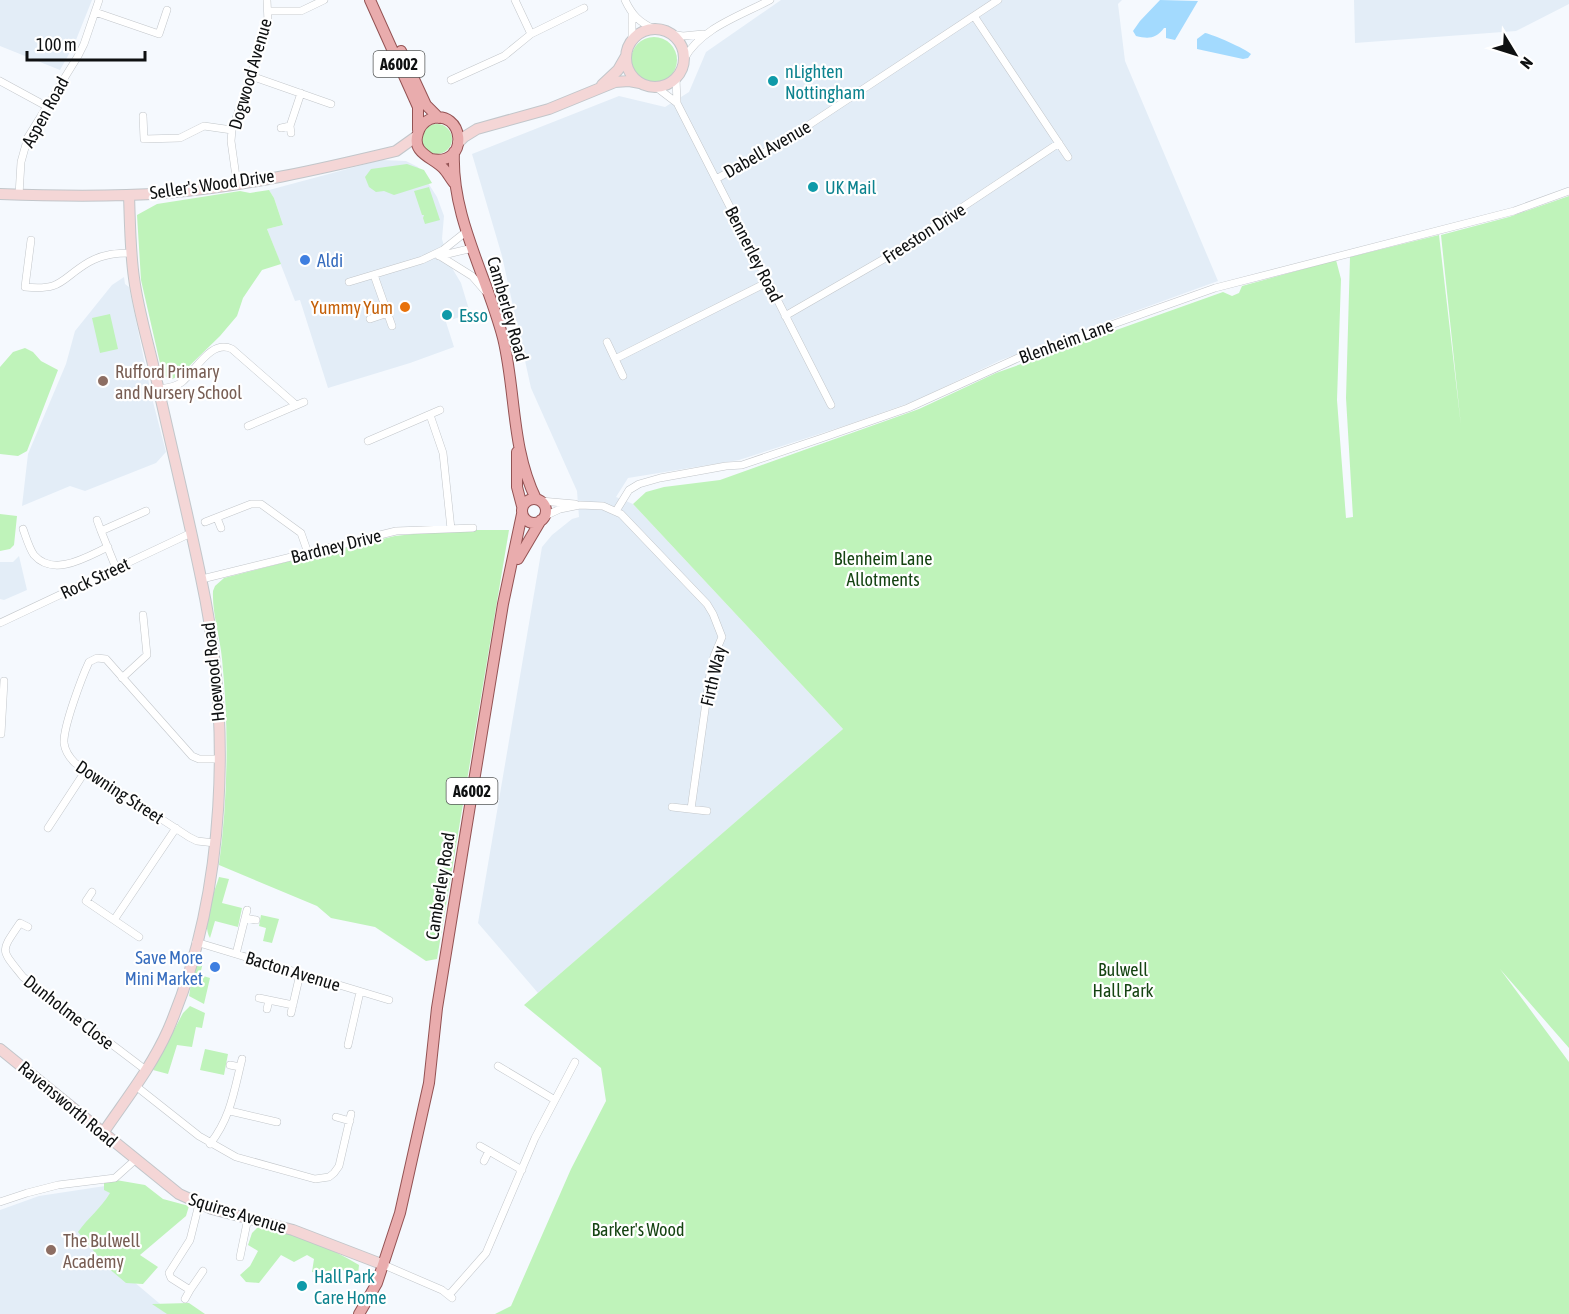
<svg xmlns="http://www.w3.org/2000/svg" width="1569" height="1314" viewBox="0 0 1569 1314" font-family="'Asap Condensed',sans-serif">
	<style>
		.built { fill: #e3edf7 }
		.green { fill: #bff3ba }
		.water { fill: #a3dafe }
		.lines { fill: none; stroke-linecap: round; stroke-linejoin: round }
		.street-casing { stroke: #c2c6ca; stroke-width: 8 }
		.secondary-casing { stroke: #c2c6ca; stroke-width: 12 }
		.primary-casing { stroke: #935253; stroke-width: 12 }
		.street { stroke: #fff; stroke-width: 7 }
		.secondary { stroke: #f4d6d6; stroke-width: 10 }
		.primary { stroke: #e9acad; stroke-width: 10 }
		.culture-dot { fill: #0f9aa8; stroke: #fff; stroke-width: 2 }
		.shop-dot { fill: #3f7fe0; stroke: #fff; stroke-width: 2 }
		.food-dot { fill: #e8710a; stroke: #fff; stroke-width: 2 }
		.education-dot { fill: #8d6e63; stroke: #fff; stroke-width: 2 }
		.labels { text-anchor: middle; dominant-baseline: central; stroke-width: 4.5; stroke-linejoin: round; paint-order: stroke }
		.shield { fill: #fff; stroke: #565858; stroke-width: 1.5 }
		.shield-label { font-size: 16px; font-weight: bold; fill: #0e1011 }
		.culture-label { font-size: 18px; fill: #0d838f; stroke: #fff; text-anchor: start }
		.street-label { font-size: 18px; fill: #0e1011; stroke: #fff }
		.shop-label { font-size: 18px; fill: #366cbe; stroke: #fff; text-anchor: start }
		.food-label { font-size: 18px; fill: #c56008; stroke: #fff; text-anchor: end }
		.education-label { font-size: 18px; fill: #785e54; stroke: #fff; text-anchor: start }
		.park-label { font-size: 18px; fill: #154412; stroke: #fff }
	</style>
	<rect width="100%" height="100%" fill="#f5f9fe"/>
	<path class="built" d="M 0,0 L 92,0 L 74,45 L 60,70 L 0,46 Z
		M 781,0 L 1122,0 L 1118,4 L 1125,61 L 1218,281 L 1001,360 L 915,401 L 844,426 L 739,460 L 628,478 L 616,497 L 633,504 L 843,729 L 538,993 L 478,923 L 542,547 L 552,535 L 572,519 L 579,517 L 577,491 L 531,388 L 502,256 L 472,154 L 619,96 L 665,107 L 689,92 L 706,52 Z
		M 1354,0 L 1569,0 L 1569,4 L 1516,31 L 1355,43 Z
		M 381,160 L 406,161 L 418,167 L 437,197 L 444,216 L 442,239 L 449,263 L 461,283 L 470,313 L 446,322 L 454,347 L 410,363 L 328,388 L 300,300 L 295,301 L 267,229 L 283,225 L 274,198 L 269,190 Z
		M 124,277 L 125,284 L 129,287 L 152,398 L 166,452 L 156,463 L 85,491 L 70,486 L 22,506 L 28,454 L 66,364 L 75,331 L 112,285 Z
		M 19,556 L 27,590 L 4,600 L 0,599 L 0,562 L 13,562 Z
		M 105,1186 L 125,1187 L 121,1271 L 172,1314 L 0,1314 L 0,1210 L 39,1196 Z"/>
	<path class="green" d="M631 60a23 23 0 1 1 46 0a23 23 0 1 1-46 0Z
		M422 139a15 15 0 1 1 30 0a15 15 0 1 1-30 0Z
		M 407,164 L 424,170 L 432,183 L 394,195 L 384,191 L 376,192 L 369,187 L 365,177 L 371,169 Z
		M 429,187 L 440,220 L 425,224 L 423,218 L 424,215 L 422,215 L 414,191 Z
		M 269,190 L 274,198 L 283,225 L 267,229 L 281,264 L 262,270 L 243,298 L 237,316 L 220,336 L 179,376 L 172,379 L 166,377 L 162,372 L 141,280 L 137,215 L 157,204 L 240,191 L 250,193 Z
		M 1569,196 L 1569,1048 L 1500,969 L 1569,1062 L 1569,1314 L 495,1314 L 511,1306 L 571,1169 L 606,1101 L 601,1068 L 524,1005 L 843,729 L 633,504 L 646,492 L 664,487 L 720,480 L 919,409 L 996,373 L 1223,292 L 1232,296 L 1239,293 L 1242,286 L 1336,260 L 1341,279 L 1337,400 L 1346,518 L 1353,517 L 1346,398 L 1350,257 L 1439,235 L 1461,426 L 1441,235 L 1509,217 Z
		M 110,314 L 118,349 L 100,353 L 92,318 Z
		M 25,348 L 33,352 L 41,361 L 58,370 L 27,451 L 18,456 L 0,454 L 0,367 L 13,352 Z
		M 0,514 L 17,516 L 14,545 L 10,549 L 0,551 Z
		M 450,530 L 509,530 L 437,959 L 426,961 L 375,927 L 331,918 L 317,906 L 219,865 C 228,797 229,728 222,659 C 220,636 212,614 213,591 L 215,586 L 224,578 L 290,561 L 395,536 Z
		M 219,877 L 229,879 L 222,903 L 242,908 L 238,927 L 215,921 L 210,938 C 201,924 214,893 219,877 Z
		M 261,915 L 279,919 L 272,943 L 263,941 L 266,928 L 259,926 Z
		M 199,957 L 204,958 L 200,975 L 210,978 L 204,1004 L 189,996 L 191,984 Z
		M 190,1006 L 205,1013 L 202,1028 L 196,1027 L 192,1047 L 177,1045 L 168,1074 L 153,1070 L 183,1013 Z
		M 205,1049 L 228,1054 L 224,1075 L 200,1070 Z
		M 116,1180 L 145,1185 L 163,1199 L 189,1206 L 186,1216 L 140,1255 L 158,1267 L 143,1284 L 126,1283 L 107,1267 L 78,1232 C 88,1218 101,1208 110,1193 L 104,1190 L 104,1182 Z
		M 260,1225 C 295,1234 328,1246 359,1265 L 358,1275 L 336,1268 L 325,1274 L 312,1272 L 314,1259 L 307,1255 L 294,1262 L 281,1255 L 259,1283 L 246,1282 L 240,1275 L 250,1266 L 258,1251 L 248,1245 L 252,1233 Z
		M 189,1303 L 205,1314 L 167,1314 L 152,1304 Z"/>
	<path class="water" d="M 1160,0 L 1198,1 L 1175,40 L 1166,38 L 1166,28 L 1164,28 C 1156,39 1148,39 1136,36 L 1133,31 L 1140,21 Z
		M 1205,33 C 1212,34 1246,49 1251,54 L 1248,58 L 1243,59 L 1197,49 L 1197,39 Z"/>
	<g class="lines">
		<defs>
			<path id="street" d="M 515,0 L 531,34
				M 625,0 C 632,15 639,22 654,29
				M 269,11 L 301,11 L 324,0
				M 95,12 L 159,34 L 167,10
				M 974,16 L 1068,157
				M 671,34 L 683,36 L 703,34
				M 632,40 L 632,14
				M 684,59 C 701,28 740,16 770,0
				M 251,76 L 331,104
				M 676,78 L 677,103 L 831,405
				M 451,80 L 504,56 L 531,34 L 584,8
				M 0,81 L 46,106
				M 656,87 L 677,103
				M 143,116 L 144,139 L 180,138 L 204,126 L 232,130
				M 281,128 L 290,126
				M 291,133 L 290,126 L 301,93
				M 716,179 L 783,142 L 998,0
				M 237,184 L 231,141 L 232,130 L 264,37 L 268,22 L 267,0
				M 19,195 L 21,162 L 28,137 L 78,56 L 84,44 L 99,0
				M 31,240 L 25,287 C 63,291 60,279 89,262 C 103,254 117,253 132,253
				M 439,256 L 473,248
				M 440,256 L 472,276 L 485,291
				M 374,275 L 392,326
				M 349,282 L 422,260 L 443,250 L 467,231
				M 785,316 L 889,256 L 1059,143
				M 370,319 L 388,313
				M 607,342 L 623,376
				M 615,359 L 768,282
				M 159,389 C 166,388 176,387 182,382 C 196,370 211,339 232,349 L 296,405
				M 430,415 L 443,453 L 451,529
				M 248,426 L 304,402
				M 368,441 L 440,410
				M 541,501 L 575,504
				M 616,511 L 629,490 L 639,484 L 660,478 L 726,466 L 742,465 L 822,438 L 908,408 L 1018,358 L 1215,288 L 1514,211 L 1569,191
				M 545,516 L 560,509 L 580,505 L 603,506 L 621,514 L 707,604 L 713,614 L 722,637 L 714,656 L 710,674 L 691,809
				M 217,518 L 221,528
				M 97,520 L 101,531
				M 205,522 L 251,504 L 261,504 L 301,533 L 308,553
				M 23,529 C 26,537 29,548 34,555 C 54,578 88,556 108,547
				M 116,568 L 101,531 L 146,511
				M 202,579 L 396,531 L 473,528
				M 0,623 L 191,533
				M 122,678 L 147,655 L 143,615
				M 1,734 L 4,681
				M 672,807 L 707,811
				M 48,828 L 86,770
				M 215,843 L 197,841 L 189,837 L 75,763 C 69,757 65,751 64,743 C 63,727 82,677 89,662 L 97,658 L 106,659 L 192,756 L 199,759 L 220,759
				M 92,892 L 86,901 L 139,937
				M 245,918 L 256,920
				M 114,920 L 176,828
				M 28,927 L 20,923 C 0,953 0,948 23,977 L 147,1071
				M 196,942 L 389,1000
				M 236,954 L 247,910
				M 259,998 L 293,1005
				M 267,1009 L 269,1000
				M 291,1013 L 300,974
				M 348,1045 L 360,992
				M 230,1065 L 240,1067
				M 498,1066 L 555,1100
				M 137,1087 L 199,1136 L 236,1157 L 315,1179 L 329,1177 L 334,1173 L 339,1166 L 351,1114
				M 230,1111 L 277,1122
				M 336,1117 L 350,1121
				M 210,1144 C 231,1117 234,1091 242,1059
				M 480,1146 L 522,1170
				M 484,1161 L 489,1151
				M 0,1202 L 27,1193 L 58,1185 L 115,1178 L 135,1160
				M 199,1204 L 190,1240 L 169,1273 L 171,1278 L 190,1290 L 203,1271
				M 240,1257 L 248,1218
				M 384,1265 L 442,1290 L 452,1298
				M 449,1295 L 486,1253 L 535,1138 L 575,1062
				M 185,1299 L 190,1290"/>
			<path id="secondary" d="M626 58a29 29 0 1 1 58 0a29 29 0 1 1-58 0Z
				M 602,85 L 618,70 L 626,56
				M 458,143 L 464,137 L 477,129 L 549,109 L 615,82 L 629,81 L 640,83
				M 0,194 C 55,196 111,197 165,193 C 243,187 321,169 396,151 L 417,136
				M 0,1049 L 179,1194 L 212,1209 L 293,1230 L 384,1265
				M 103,1133 C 126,1099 151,1068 168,1030 C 227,893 232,722 201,578 C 187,510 170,441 155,373 C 148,342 138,309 134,278 C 130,250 130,222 129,195"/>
			<path id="primary" d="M 370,0 L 418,107 L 418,130
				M 401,51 L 426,105 L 439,118
				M 454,152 C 451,217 487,276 503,338 C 516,391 511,448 536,499
				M 431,159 C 471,167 464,107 430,119 C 424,122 420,126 418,133 C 411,153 432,157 443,168 C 447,172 450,178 454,183
				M 517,452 L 517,487 L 522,506
				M522 511a12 12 0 1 1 24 0a12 12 0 1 1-24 0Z
				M 518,559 L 541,520
				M 359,1314 L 377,1283 L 400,1213 L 429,1083 L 437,1008 L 466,830 L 503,604 L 522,514"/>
		</defs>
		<use href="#street" class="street-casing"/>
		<use href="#secondary" class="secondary-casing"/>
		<use href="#primary" class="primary-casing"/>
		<use href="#street" class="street"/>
		<use href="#secondary" class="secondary"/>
		<use href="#primary" class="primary"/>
	</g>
	<g class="culture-dot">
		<circle cx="773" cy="81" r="6"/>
		<circle cx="813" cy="187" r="6"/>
		<circle cx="447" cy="315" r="6"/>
		<circle cx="302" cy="1286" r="6"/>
	</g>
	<g class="shop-dot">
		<circle cx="305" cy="260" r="6"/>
		<circle cx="215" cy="967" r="6"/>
	</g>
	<circle class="food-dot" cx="405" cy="307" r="6"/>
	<g class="education-dot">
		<circle cx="103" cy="381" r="6"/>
		<circle cx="51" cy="1250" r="6"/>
	</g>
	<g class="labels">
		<g class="shield">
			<rect x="373.5" y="51" width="51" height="26" rx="4.5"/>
			<rect x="446.5" y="778" width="51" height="26" rx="4.5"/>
		</g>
		<g class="shield-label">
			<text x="399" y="64">A6002</text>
			<text x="472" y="791">A6002</text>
		</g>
		<g class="culture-label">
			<text x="785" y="71">nLighten<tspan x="785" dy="21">Nottingham</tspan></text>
			<text x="825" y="187">UK Mail</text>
			<text x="459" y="315">Esso</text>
			<text x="314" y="1276">Hall Park<tspan x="314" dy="21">Care Home</tspan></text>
		</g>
		<g class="street-label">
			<text transform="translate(250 74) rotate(-74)">Dogwood Avenue</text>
			<text transform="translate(45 112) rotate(-61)">Aspen Road</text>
			<text transform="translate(767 149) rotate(-30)">Dabell Avenue</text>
			<text transform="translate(212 184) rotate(-8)">Seller's Wood Drive</text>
			<text transform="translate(924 233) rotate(-33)">Freeston Drive</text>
			<text transform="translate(754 254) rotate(63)">Bennerley Road</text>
			<text transform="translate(508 309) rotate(74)">Camberley Road</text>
			<text transform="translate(1066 341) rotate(-20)">Blenheim Lane</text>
			<text transform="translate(336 546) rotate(-14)">Bardney Drive</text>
			<text transform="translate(95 578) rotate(-25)">Rock Street</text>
			<text transform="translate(213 672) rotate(-96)">Hoewood Road</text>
			<text transform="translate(713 676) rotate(-77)">Firth Way</text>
			<text transform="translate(120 792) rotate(33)">Downing Street</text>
			<text transform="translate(440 886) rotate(-81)">Camberley Road</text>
			<text transform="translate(293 971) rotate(17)">Bacton Avenue</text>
			<text transform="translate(69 1012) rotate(38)">Dunholme Close</text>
			<text transform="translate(68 1104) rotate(40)">Ravensworth Road</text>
			<text transform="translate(238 1213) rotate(17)">Squires Avenue</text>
		</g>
		<g class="shop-label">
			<text x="317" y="260">Aldi</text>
			<text x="203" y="957" text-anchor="end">Save More<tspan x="203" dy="21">Mini Market</tspan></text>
		</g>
		<g class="food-label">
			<text x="393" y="307">Yummy Yum</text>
		</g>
		<g class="education-label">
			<text x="115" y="371">Rufford Primary<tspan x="115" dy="21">and Nursery School</tspan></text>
			<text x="63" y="1240">The Bulwell<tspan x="63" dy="21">Academy</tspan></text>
		</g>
		<g class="park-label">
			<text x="883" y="558">Blenheim Lane<tspan x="883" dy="21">Allotments</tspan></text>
			<text x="1123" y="969">Bulwell<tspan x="1123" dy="21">Hall Park</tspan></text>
			<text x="638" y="1229">Barker's Wood</text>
		</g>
	</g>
	<g transform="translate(1515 54) rotate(128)" stroke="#ffffff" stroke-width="4.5" paint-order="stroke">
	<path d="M0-4.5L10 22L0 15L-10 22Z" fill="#0e1011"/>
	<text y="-9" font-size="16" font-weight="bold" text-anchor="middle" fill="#0e1011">N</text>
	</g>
	<path d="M27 51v9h118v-9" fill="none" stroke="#0e1011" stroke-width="3"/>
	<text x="36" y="51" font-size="18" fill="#0e1011" stroke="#ffffff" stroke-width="4.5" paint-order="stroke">100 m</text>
</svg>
